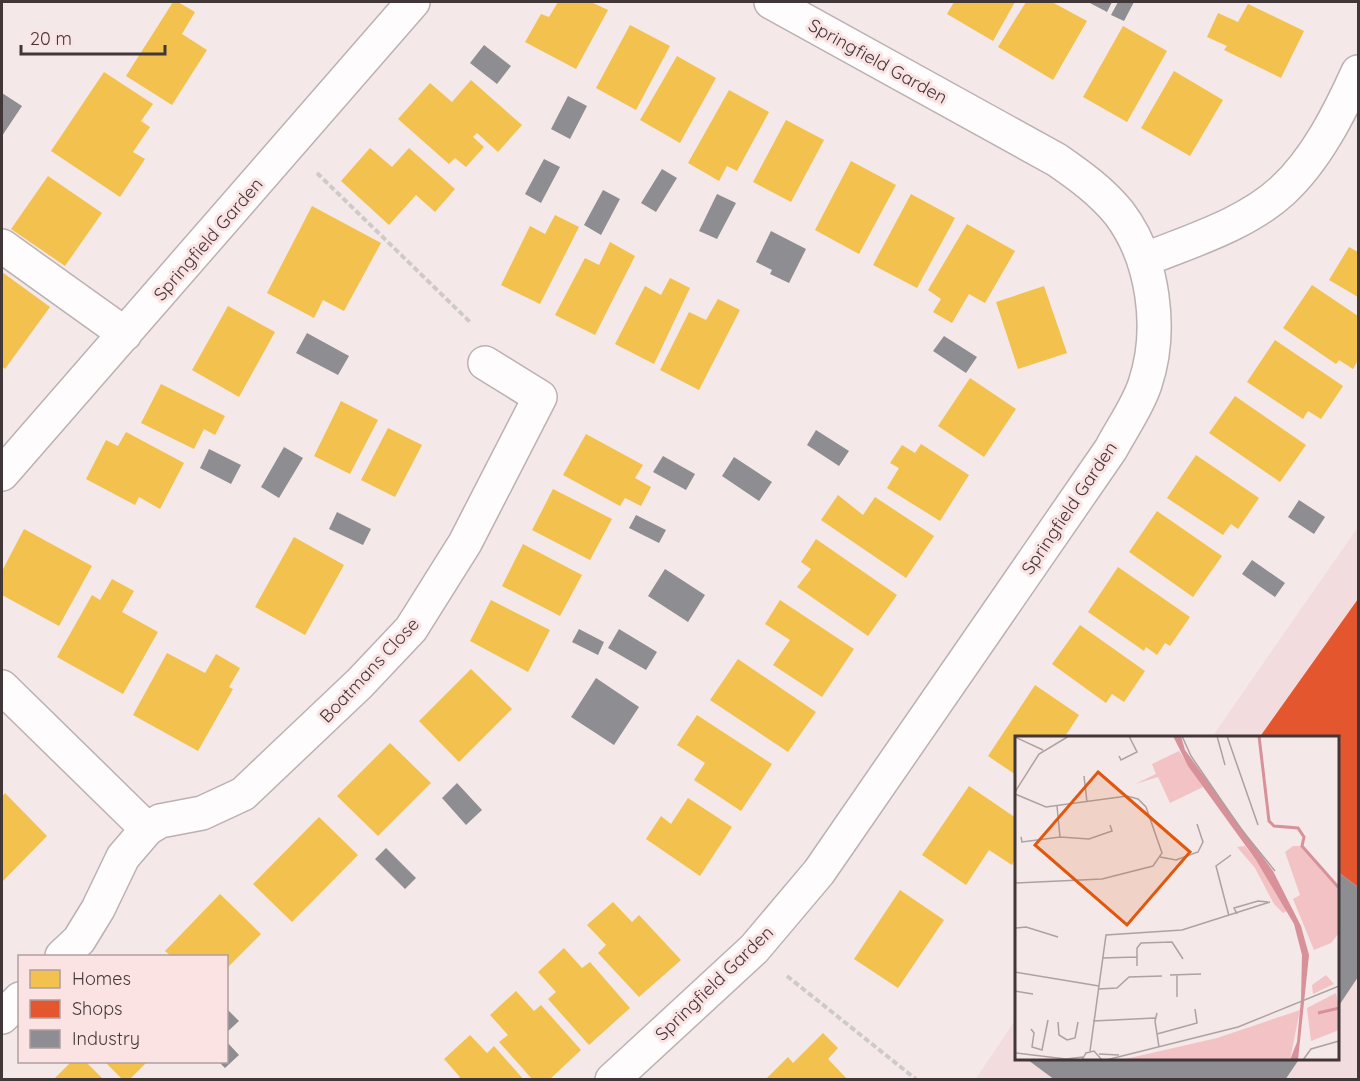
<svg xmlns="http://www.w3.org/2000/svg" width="1360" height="1081" viewBox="0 0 1360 1081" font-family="Quicksand,sans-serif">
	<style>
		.built { fill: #f3dcdd }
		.homes { fill: #f2c14e }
		.shops { fill: #e4572e }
		.industry { fill: #8d8d92 }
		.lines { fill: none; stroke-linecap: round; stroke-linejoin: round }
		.minor-casing { stroke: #bcb1b2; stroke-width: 36 }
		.path { stroke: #cfcaca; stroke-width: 4; stroke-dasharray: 6 3; stroke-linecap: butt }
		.minor { stroke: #fefcfc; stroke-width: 33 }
		.labels { text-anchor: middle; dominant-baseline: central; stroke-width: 6; stroke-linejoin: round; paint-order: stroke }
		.street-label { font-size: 18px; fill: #413738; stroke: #fbe2e3 }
		.inset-river { fill: none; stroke: #d89198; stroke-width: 3 }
		.inset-road { fill: none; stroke: #ada1a2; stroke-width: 1.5 }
		.view { fill: #e0570e; fill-opacity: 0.15; stroke: #e0570e; stroke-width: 3 }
		.inset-edge { fill: none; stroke: #413738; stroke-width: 3 }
	</style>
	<rect width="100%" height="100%" fill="#f5e8e8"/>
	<path class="built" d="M 1358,527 L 1358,1079 L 975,1080 L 1016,1019 L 1016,1058 L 1338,1058 L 1338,738 L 1212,737 Z"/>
	<path class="homes" d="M 173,2 L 178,2 L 195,12 L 182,34 L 207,50 L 172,105 L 126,76 Z
		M 558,2 L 591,2 L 608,10 L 576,69 L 525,42 L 541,14 L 549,17 Z
		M 954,2 L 1015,2 L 993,41 L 947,14 Z
		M 1026,2 L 1052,2 L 1087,21 L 1053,80 L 998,47 Z
		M 1248,4 L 1304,31 L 1281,78 L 1224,50 L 1227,46 L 1207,37 L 1218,13 L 1238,22 Z
		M 630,25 L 670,46 L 636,110 L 596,88 Z
		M 1123,26 L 1167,51 L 1127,122 L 1083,97 Z
		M 677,56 L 716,78 L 680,143 L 640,120 Z
		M 1174,71 L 1223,100 L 1190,156 L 1141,128 Z
		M 104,72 L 153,104 L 141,121 L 150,127 L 133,152 L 145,159 L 120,197 L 51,151 Z
		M 471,80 L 522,125 L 498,152 L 477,133 L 473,137 L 484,147 L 466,167 L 455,158 L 449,164 L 398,119 L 430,83 L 452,102 Z
		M 729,90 L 769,112 L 737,171 L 727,166 L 719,181 L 688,163 Z
		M 786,120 L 824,140 L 791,202 L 753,182 Z
		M 370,148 L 392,167 L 409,148 L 455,189 L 435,212 L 416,195 L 389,225 L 341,181 Z
		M 851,161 L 896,185 L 859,254 L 815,230 Z
		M 48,176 L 102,213 L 65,266 L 11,229 Z
		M 911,194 L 955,218 L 917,288 L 873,265 Z
		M 312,206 L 381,243 L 344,311 L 323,300 L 314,318 L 267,293 Z
		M 555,215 L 579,227 L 540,304 L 501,285 L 530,226 L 545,234 Z
		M 967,224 L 1015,251 L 985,303 L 969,294 L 952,323 L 933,312 L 941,299 L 928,290 Z
		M 610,242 L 635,256 L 595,335 L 555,315 L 585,258 L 599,265 Z
		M 1349,247 L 1358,252 L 1358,297 L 1329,280 Z
		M 2,272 L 50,307 L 5,369 L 2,366 Z
		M 670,278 L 690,288 L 654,364 L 615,344 L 645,286 L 661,295 Z
		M 1312,285 L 1358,316 L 1358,360 L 1353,369 L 1339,360 L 1336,364 L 1283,328 Z
		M 1044,286 L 1067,353 L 1018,369 L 996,302 Z
		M 718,299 L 740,310 L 699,390 L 660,370 L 689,312 L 706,320 Z
		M 228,306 L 275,332 L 239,397 L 192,370 Z
		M 1275,340 L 1343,386 L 1321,419 L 1308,411 L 1303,419 L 1247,382 Z
		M 970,378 L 1016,409 L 984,457 L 938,426 Z
		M 161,384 L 225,416 L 215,435 L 204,429 L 194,449 L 141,423 Z
		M 1235,396 L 1306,445 L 1280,482 L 1209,433 Z
		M 341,401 L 378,420 L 350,474 L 314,456 Z
		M 388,428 L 422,445 L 395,497 L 361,480 Z
		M 126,432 L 184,463 L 160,509 L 139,497 L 135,505 L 86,479 L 106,440 L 118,446 Z
		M 586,434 L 643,465 L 635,478 L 651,487 L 641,506 L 625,498 L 620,506 L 563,475 Z
		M 921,444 L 969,475 L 940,521 L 887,488 L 899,468 L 890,463 L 902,445 L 915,453 Z
		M 1196,455 L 1259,498 L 1238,529 L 1231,524 L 1223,535 L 1167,498 Z
		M 553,489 L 612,519 L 590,560 L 532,530 Z
		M 838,495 L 863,515 L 875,497 L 934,536 L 906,578 L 821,520 Z
		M 1157,511 L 1222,556 L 1193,597 L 1129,552 Z
		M 24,529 L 92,566 L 59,626 L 2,595 L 2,571 Z
		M 294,537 L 344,565 L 305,635 L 255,607 Z
		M 816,539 L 897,595 L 868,636 L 797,587 L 811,569 L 801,562 Z
		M 523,544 L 582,575 L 560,616 L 502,586 Z
		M 1118,567 L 1190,617 L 1170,646 L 1165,643 L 1157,655 L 1146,647 L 1144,651 L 1088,612 Z
		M 112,579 L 134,591 L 122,612 L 158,632 L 123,694 L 57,657 L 92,595 L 100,600 Z
		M 491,600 L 550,630 L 528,672 L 470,641 Z
		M 780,600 L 854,649 L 822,697 L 773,665 L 790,640 L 765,624 Z
		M 1080,625 L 1145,671 L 1124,702 L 1112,694 L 1106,703 L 1052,664 Z
		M 167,653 L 205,673 L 216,654 L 240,668 L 229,687 L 233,689 L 198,751 L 133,715 Z
		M 738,659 L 816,712 L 788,752 L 710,700 Z
		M 471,669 L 512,709 L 459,762 L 419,721 Z
		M 1035,685 L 1079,715 L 1064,738 L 1016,738 L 1016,775 L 988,756 Z
		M 697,715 L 772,764 L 741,811 L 694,780 L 705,763 L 677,745 Z
		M 390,743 L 431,783 L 378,836 L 337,796 Z
		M 969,786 L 1016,818 L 1016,857 L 1012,865 L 989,850 L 966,885 L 922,855 Z
		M 5,793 L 47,836 L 2,882 L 2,797 Z
		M 688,798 L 732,827 L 700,876 L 646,839 L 661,816 L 671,824 Z
		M 319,817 L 358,855 L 292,922 L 253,884 Z
		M 900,890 L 944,920 L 898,988 L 854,959 Z
		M 220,894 L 261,934 L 226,969 L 226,956 L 171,956 L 165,951 Z
		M 613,902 L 632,922 L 639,915 L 681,960 L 639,997 L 598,953 L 606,945 L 587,925 Z
		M 564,948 L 582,968 L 590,962 L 630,1008 L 589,1045 L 548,999 L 556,992 L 538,972 Z
		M 516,991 L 534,1011 L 541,1005 L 581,1050 L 549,1080 L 533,1080 L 499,1042 L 508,1035 L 490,1015 Z
		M 823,1033 L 838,1048 L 828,1059 L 848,1080 L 765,1080 L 788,1057 L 793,1063 Z
		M 470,1035 L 487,1053 L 494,1046 L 524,1080 L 457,1080 L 460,1077 L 444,1059 Z
		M 71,1062 L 86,1062 L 104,1080 L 53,1080 Z
		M 105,1062 L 147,1062 L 129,1080 L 123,1080 Z"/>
	<path class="shops" d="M 1358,599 L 1358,887 L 1338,872 L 1338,738 L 1259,738 Z"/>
	<path class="industry" d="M 1088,2 L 1112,2 L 1107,12 Z
		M 1118,2 L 1134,2 L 1124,21 L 1111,15 Z
		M 484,45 L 511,66 L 497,84 L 470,63 Z
		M 2,93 L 22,106 L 2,136 Z
		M 568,96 L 587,106 L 570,139 L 551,129 Z
		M 544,159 L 560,167 L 541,203 L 525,194 Z
		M 662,169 L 677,178 L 656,212 L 641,203 Z
		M 603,190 L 620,199 L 601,235 L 584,225 Z
		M 717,194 L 736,203 L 717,239 L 699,231 Z
		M 771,231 L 806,249 L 789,283 L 770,274 L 772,270 L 756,262 Z
		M 307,333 L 349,356 L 338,375 L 296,353 Z
		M 944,336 L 977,357 L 966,373 L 933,351 Z
		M 816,430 L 849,451 L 839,466 L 807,445 Z
		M 284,447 L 303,458 L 279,498 L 261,487 Z
		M 209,449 L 241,465 L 231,484 L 200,468 Z
		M 663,456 L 695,474 L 686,490 L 653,472 Z
		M 734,457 L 772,482 L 759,501 L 722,476 Z
		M 1299,500 L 1325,517 L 1314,534 L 1288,517 Z
		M 337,512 L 371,529 L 363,545 L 329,529 Z
		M 636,515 L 666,530 L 659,543 L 629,528 Z
		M 1252,560 L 1285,583 L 1275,597 L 1242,574 Z
		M 665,569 L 705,595 L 688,622 L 648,596 Z
		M 579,629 L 604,642 L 598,655 L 572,642 Z
		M 619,629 L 657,652 L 646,670 L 608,648 Z
		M 596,678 L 639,707 L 614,745 L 571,717 Z
		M 457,783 L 482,810 L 466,825 L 442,798 Z
		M 386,848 L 416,878 L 405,889 L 375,859 Z
		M 1338,872 L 1358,887 L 1358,977 L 1338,1007 Z
		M 226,1008 L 239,1021 L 226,1033 Z
		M 226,1041 L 239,1055 L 225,1068 L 219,1062 L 226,1062 Z
		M 1030,1058 L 1300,1058 L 1285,1080 L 1055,1080 L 1028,1060 Z"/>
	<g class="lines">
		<defs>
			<path id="minor" d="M 2,246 L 125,334
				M 1144,260 C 1190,241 1245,225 1282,191 C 1316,160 1340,112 1358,72
				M 2,474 L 413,2
				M 2,687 L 147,829
				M 62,956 L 79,940 L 98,909 L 123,857 L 147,829 L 160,821 L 202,813 L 243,794 L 360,683 L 411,629 L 465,543 L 540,397 L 485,363
				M 2,1017 L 20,999
				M 612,1080 L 754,949 L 819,872 L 1111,449 C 1122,428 1138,406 1145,384 C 1163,330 1154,259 1119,213 C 1101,191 1080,176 1057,160 L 771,2"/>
		</defs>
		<use href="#minor" class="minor-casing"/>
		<path class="path" d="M 317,173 L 471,323
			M 787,976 L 917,1080"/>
		<use href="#minor" class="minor"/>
	</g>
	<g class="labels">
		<g class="street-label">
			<text transform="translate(878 61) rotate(29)">Springfield Garden</text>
			<text transform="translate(208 239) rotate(-49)">Springfield Garden</text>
			<text transform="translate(1069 508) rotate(-56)">Springfield Garden</text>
			<text transform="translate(369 670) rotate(-47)">Boatmans Close</text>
			<text transform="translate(714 983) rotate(-44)">Springfield Garden</text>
		</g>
	</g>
	<g transform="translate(1015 736)">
		<rect width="324" height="324" fill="#f5e8e8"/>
		<path d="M 164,15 L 188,51 L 155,67 L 143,41 L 120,48 L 141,38 L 137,28 ZM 230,110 L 241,124 L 272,175 L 268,177 L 259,168 L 240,132 L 222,111 ZM 278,110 L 286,110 L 324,154 L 324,197 L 316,207 L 299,214 L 278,163 L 285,159 L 270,116 ZM 311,239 L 319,248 L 298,258 L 297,249 ZM 321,257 L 324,270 L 301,277 L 324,273 L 324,294 L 296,305 L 292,272 ZM 285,274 L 275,324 L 106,324 L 202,302 Z" fill="#f2c2c5"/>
		<path d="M 158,0 L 166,0 L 170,14 L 258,135 L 286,190 L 294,219 L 283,324 L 275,324 L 282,306 L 286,263 L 287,219 L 279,188 L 241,124 L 173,30 Z" fill="#d89198"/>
		<path class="inset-river" d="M 244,0 L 254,85 L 259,90 L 283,92 L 289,101 L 287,110 L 324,152M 303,277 L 324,272"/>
		<path class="inset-road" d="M 167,0 L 176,20 L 226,93 L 260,135M 202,0 L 210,29M 212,0 L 243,89M 0,1 L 28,14M 104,20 L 106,24 L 122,16 L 114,0M 69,40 L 72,66M 0,56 L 24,18 L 54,0M 0,58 L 31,71 L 112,60 L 123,63 L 131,71 L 147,117 L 138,130 L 87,143 L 0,147M 42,70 L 45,101M 6,101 L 7,106 L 45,101 L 74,103 L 97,95 L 95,89M 145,121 L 161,124 L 183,116 L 188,106 L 182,88M 222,178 L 219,172 L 243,165 L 253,166M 214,180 L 201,130 L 216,119M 0,192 L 11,191 L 43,201M 87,222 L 122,221M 122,230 L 122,212 L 126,207 L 157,206 L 168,223M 0,236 L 84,250M 155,239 L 186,238M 162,239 L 162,261M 83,253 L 102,252 L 114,241 L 147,240M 0,255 L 18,258M 142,277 L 140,285 L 144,311M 78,285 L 140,282M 43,286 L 44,299 L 52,304 L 60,302 L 63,286M 16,293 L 19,297 L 17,311 L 27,314 L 33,284M 142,298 L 182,287 L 180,273M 75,315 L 91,199 L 167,194 L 255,166M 0,317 L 51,323 L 68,321M 84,318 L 104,319M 67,324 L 71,317 L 79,315 L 87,324M 91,324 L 223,291 L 324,250M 288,324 L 296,313 L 324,305"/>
		<path class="view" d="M 83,36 L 175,116 L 112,189 L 20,109 Z"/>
		<rect width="324" height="324" class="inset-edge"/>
	</g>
	<rect width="1360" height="1081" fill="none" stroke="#413738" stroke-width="6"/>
	<rect x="18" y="955" width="210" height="108" fill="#fbe2e3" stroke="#b19e9f" stroke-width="1.5"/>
	<rect x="30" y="970" width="30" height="18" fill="#f2c14e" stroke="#b19e9f" stroke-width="1.5"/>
	<text x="72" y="985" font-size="18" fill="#413738">Homes</text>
	<rect x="30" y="1000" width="30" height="18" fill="#e4572e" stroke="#b19e9f" stroke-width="1.5"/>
	<text x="72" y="1015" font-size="18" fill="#413738">Shops</text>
	<rect x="30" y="1030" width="30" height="18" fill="#8d8d92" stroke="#b19e9f" stroke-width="1.5"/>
	<text x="72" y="1045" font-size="18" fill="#413738">Industry</text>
	<path d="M21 45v9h144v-9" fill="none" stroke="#413738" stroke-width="3"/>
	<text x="30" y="45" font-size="18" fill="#413738" stroke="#fbe2e3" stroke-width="4.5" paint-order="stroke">20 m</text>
</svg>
